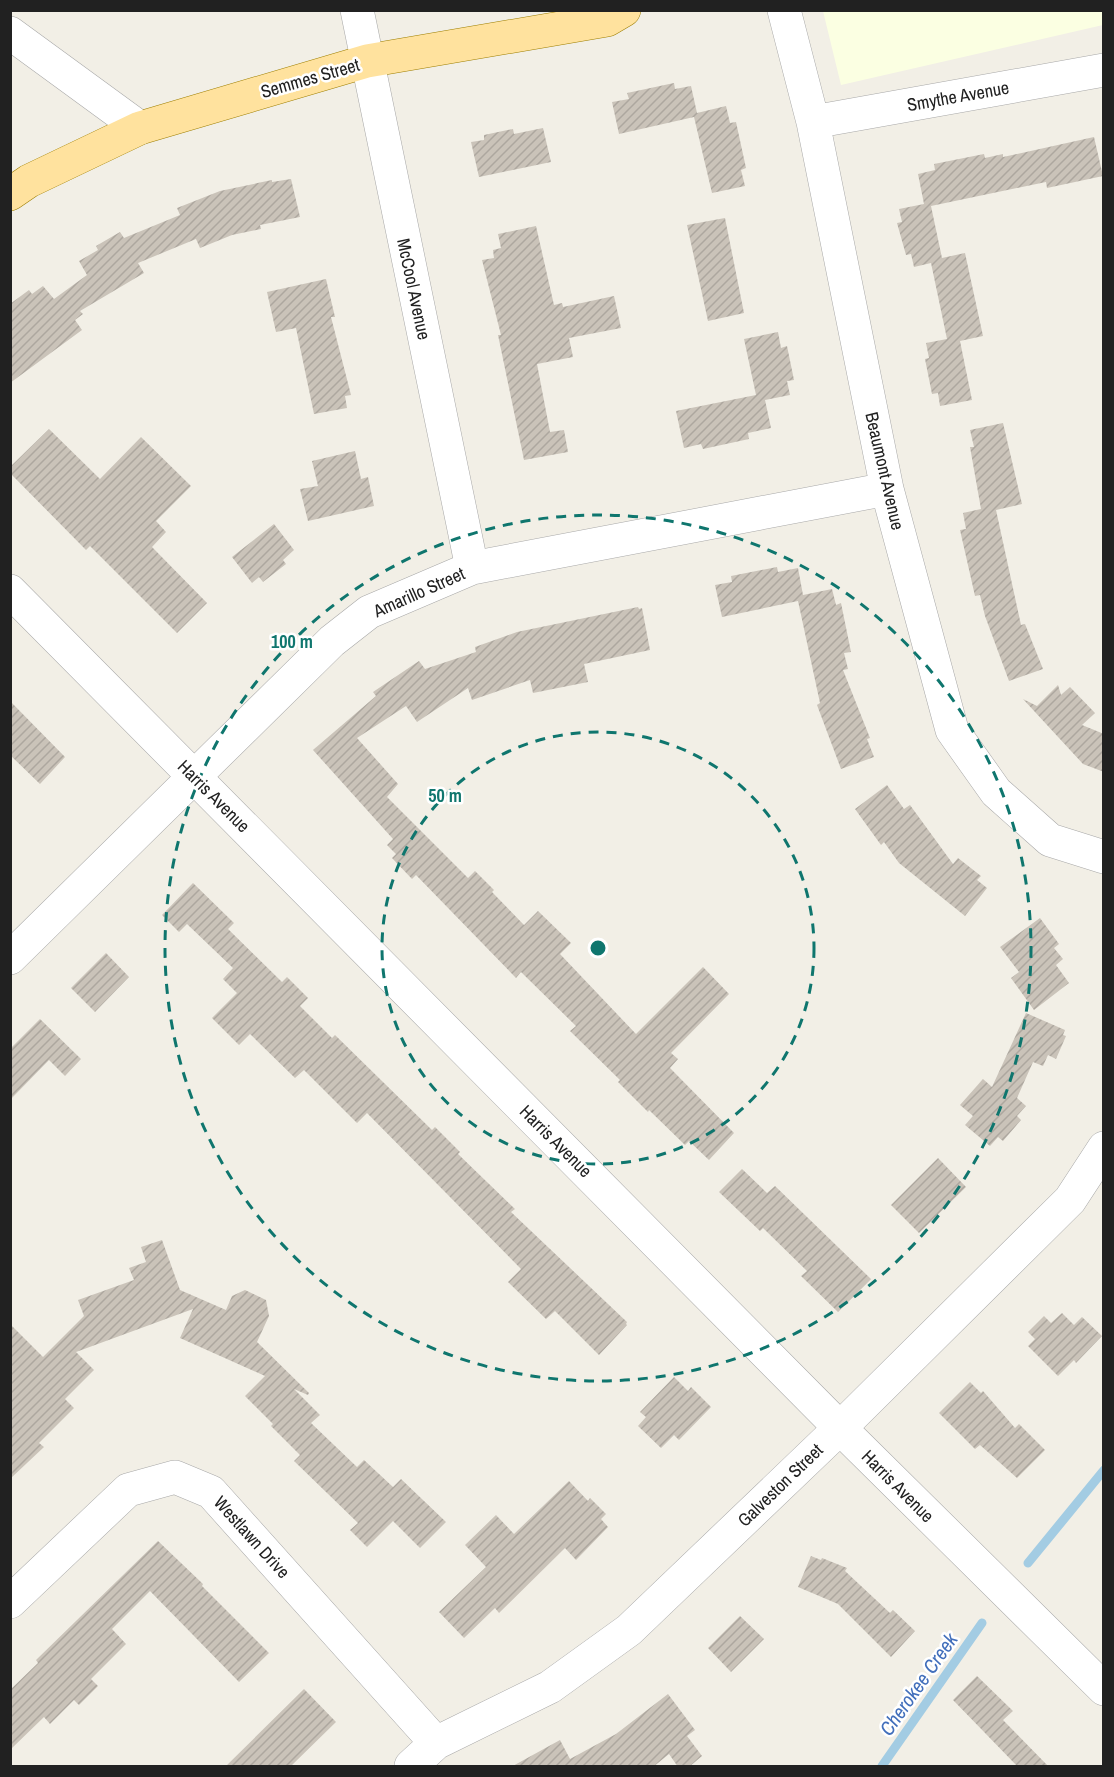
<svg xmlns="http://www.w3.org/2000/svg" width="1114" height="1777" viewBox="0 0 1114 1777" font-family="'Archivo Narrow',sans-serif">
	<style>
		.education { fill: #fbffe2 }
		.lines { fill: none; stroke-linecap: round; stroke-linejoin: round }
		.stream { stroke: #a3cce3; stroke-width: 9 }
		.building { fill: url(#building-hatch) }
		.minor-casing { stroke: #a8a8a8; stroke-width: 34 }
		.major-casing { stroke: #9d7e00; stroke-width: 34 }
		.minor { stroke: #fff; stroke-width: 33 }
		.major { stroke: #ffe29e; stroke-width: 33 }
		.ring { fill: none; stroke: #0f766e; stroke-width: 3; stroke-dasharray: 10 8 }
		.labels { text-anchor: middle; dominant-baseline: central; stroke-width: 5; stroke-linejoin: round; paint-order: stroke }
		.street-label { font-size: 18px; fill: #212121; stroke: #fff }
		.water-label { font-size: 20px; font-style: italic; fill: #426fbb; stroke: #fff }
		.centre { fill: #0f766e; stroke: #fff; stroke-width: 3 }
		.ring-label { font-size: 18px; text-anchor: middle; font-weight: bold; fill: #0f766e; stroke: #fff; stroke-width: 5; stroke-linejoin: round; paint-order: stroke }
	</style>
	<defs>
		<pattern id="building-hatch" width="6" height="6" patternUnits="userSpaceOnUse" patternTransform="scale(1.5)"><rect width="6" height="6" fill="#cac3b9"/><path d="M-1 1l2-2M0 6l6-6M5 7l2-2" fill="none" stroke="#ada79f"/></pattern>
	</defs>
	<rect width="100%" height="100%" fill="#f2efe6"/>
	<path class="education" d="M 823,11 L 1103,11 L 1103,25 L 841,85 Z"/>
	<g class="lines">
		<path class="stream" d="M 1028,1563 L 1104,1470
			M 882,1766 L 982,1623"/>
	</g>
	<path class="building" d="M 674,83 L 675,89 L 691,86 L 697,113 L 726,106 L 730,123 L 736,122 L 746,168 L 741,170 L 745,186 L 712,193 L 694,117 L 619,134 L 612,102 L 629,99 L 627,93 Z
		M 543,128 L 551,162 L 479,177 L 471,142 L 484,140 L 484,135 L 513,129 L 514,134 Z
		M 1094,137 L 1103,176 L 1047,188 L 1046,182 L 931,206 L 942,258 L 965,253 L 983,336 L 960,341 L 972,400 L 940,406 L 938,393 L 932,394 L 925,359 L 929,358 L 926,343 L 947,339 L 931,263 L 914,267 L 911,254 L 906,255 L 897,223 L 902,222 L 899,209 L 924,204 L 918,174 L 935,170 L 934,164 L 984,154 L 985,158 L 1003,154 L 1003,157 Z
		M 291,179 L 300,217 L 260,225 L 261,229 L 232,235 L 200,248 L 196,239 L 138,263 L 144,273 L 80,311 L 83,314 L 75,320 L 82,330 L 10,383 L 10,304 L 29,290 L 32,294 L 43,286 L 54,299 L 87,275 L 79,261 L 98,250 L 96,246 L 120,232 L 124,238 L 180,215 L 177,208 L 220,191 L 272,180 L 272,182 Z
		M 725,218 L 744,313 L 708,321 L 687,225 Z
		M 536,226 L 554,305 L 562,303 L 563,307 L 614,296 L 621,328 L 569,338 L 573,357 L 537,364 L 550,432 L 564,430 L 568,452 L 524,460 L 498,335 L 501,335 L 482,260 L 494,258 L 493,250 L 501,248 L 498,234 Z
		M 326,279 L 335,317 L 331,317 L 351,395 L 345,396 L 347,408 L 314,414 L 296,328 L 276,332 L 267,292 Z
		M 778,332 L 781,348 L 787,346 L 794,380 L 787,381 L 790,395 L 765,400 L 771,428 L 748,433 L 749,439 L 703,449 L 701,444 L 684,448 L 676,411 L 756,395 L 744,339 Z
		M 1003,423 L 1022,504 L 996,510 L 1021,625 L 1025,624 L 1043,669 L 1009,681 L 985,616 L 980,595 L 975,596 L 960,530 L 966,529 L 963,513 L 981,509 L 970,447 L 974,447 L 970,430 Z
		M 49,429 L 100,479 L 141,437 L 191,486 L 156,521 L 166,532 L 152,547 L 207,603 L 177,633 L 90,546 L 86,550 L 10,473 L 10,467 Z
		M 355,451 L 361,479 L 368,477 L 374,506 L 308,521 L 300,489 L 318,486 L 312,461 Z
		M 274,524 L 294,550 L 283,560 L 286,564 L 263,582 L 259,577 L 252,583 L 232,557 Z
		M 777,567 L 778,572 L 798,568 L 803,595 L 832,589 L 836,605 L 841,603 L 851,652 L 844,653 L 848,669 L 843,670 L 870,738 L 867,739 L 874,757 L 841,769 L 817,705 L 820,703 L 798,601 L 722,617 L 715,585 L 732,582 L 731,576 Z
		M 638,607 L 639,609 L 642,608 L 650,650 L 584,664 L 588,682 L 533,693 L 530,680 L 472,700 L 468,688 L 417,722 L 406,706 L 357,738 L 398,784 L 387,797 L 468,878 L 475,871 L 494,890 L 492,892 L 524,925 L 538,911 L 571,943 L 560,954 L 636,1034 L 703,967 L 729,994 L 671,1053 L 678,1059 L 670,1068 L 734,1133 L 709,1160 L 689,1141 L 685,1145 L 649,1110 L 648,1112 L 618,1082 L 620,1080 L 570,1031 L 576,1026 L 521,972 L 516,978 L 416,875 L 412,879 L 392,858 L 396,854 L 387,845 L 393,839 L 313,750 L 376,696 L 373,692 L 419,661 L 425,669 L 476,652 L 475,647 L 517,632 Z
		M 1058,685 L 1061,695 L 1070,687 L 1095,713 L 1082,725 L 1104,734 L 1104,772 L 1083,764 L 1023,699 L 1037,706 Z
		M 10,701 L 65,757 L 40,784 L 10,755 Z
		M 887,785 L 904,809 L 910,805 L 953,864 L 958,858 L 981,876 L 977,880 L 987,888 L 965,916 L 899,863 L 884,842 L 881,845 L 855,809 Z
		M 193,883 L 234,923 L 228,929 L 282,982 L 287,977 L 308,998 L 300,1006 L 332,1038 L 335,1035 L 432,1130 L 435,1127 L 460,1152 L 458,1154 L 515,1209 L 511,1212 L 627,1322 L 626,1324 L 627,1325 L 599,1355 L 555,1311 L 546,1319 L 508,1282 L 521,1269 L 367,1113 L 357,1123 L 304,1070 L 295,1078 L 250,1034 L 239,1045 L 212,1018 L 237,993 L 223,979 L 233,968 L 187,924 L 179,932 L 162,915 Z
		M 1040,918 L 1059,944 L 1054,948 L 1063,959 L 1056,965 L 1069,983 L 1034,1010 L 1011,978 L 1019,972 L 1000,947 Z
		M 106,953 L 129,977 L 95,1012 L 71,988 Z
		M 1026,1013 L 1065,1030 L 1063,1035 L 1066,1036 L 1056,1059 L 1048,1055 L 1043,1066 L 1033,1062 L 1017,1098 L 1026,1106 L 1017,1116 L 1021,1120 L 1003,1141 L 998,1137 L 990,1146 L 965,1125 L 973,1116 L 960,1105 L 983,1079 L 992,1087 Z
		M 40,1019 L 81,1059 L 65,1076 L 49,1060 L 10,1100 L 10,1049 Z
		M 938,1158 L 966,1187 L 919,1233 L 891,1205 Z
		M 742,1169 L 767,1193 L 775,1186 L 871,1279 L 838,1312 L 801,1276 L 807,1271 L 763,1228 L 760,1231 L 719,1192 Z
		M 162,1240 L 180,1290 L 226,1310 L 232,1296 L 245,1290 L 266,1300 L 269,1316 L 257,1342 L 309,1393 L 308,1395 L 294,1389 L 320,1415 L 311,1423 L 357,1467 L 364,1460 L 393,1487 L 401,1479 L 446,1522 L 420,1548 L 393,1521 L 367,1547 L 350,1530 L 358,1523 L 294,1461 L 300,1455 L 271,1426 L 273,1424 L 245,1396 L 265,1376 L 180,1338 L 193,1309 L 76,1352 L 94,1370 L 65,1399 L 74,1408 L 39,1443 L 44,1447 L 10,1479 L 10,1324 L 43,1357 L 84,1316 L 78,1300 L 134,1280 L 129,1268 L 146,1262 L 141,1247 Z
		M 1062,1313 L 1074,1325 L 1082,1317 L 1102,1336 L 1076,1363 L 1074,1360 L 1058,1376 L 1028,1346 L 1035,1339 L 1028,1332 L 1044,1316 L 1051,1323 Z
		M 674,1377 L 688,1391 L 691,1387 L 711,1407 L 679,1440 L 674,1435 L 661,1448 L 638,1426 L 646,1417 L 640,1412 Z
		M 970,1382 L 981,1393 L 983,1391 L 1015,1428 L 1019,1424 L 1045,1450 L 1017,1478 L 980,1445 L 975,1449 L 939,1413 Z
		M 569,1481 L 588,1501 L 590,1498 L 606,1514 L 601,1519 L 608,1527 L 576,1560 L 565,1548 L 499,1613 L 495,1608 L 464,1638 L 439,1612 L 486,1567 L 465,1545 L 496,1515 L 514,1534 Z
		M 158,1541 L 203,1584 L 202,1586 L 269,1653 L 239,1682 L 150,1591 L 112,1629 L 126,1644 L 91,1679 L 98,1686 L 79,1705 L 74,1700 L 50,1724 L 44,1717 L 10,1750 L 10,1690 L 38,1663 L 36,1660 Z
		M 811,1556 L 821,1560 L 822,1558 L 847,1568 L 845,1571 L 890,1613 L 893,1610 L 915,1631 L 891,1657 L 838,1604 L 798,1587 Z
		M 740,1616 L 764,1639 L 731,1672 L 708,1648 Z
		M 977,1676 L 1013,1711 L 1003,1720 L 1049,1767 L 1018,1767 L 953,1700 Z
		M 304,1689 L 336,1722 L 290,1767 L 225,1767 Z
		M 668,1694 L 695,1730 L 687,1736 L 702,1756 L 689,1767 L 678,1767 L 669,1754 L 653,1767 L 511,1767 L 560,1740 L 570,1759 L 616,1734 Z"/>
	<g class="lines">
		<defs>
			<path id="minor" d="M 357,10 L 472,568
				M 784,10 L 813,122 L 887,489 L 952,730 L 996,792 L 1050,840 L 1104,857
				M 10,33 L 140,128
				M 813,122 L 1104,70
				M 10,591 L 840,1428 L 1104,1689
				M 10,958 L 332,641 L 369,612 L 472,568 L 887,489
				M 10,1602 L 128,1490 L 175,1477 L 211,1492 L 436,1743
				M 411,1766 L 436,1743 L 550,1687 L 629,1630 L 840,1428 L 1070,1200 L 1104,1148"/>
			<path id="major" d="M 10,194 L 29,181 L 140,128 L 367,61 L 607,20 L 624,10"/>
		</defs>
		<use href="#minor" class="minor-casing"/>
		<use href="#major" class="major-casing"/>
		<use href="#minor" class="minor"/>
		<use href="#major" class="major"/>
	</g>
	<g class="ring">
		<circle cx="598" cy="948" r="216"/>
		<circle cx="598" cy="948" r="433"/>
	</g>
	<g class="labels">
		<g class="street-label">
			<text transform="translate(310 78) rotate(-16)">Semmes Street</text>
			<text transform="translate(958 96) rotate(-10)">Smythe Avenue</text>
			<text transform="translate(414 289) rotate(78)">McCool Avenue</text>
			<text transform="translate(885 471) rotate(77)">Beaumont Avenue</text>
			<text transform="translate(419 592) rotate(-24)">Amarillo Street</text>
			<text transform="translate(214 796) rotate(45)">Harris Avenue</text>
			<text transform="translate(556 1141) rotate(45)">Harris Avenue</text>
			<text transform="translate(780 1485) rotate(-44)">Galveston Street</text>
			<text transform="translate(898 1486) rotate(45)">Harris Avenue</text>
			<text transform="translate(252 1537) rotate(48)">Westlawn Drive</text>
		</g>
		<g class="water-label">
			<text transform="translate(918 1684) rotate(-55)">Cherokee Creek</text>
		</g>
	</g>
	<circle cx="598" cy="948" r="9" class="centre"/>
	<g class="ring-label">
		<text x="292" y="648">100 m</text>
		<text x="445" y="802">50 m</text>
	</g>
	<rect width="1114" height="1777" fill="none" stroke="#212121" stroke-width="24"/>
</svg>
